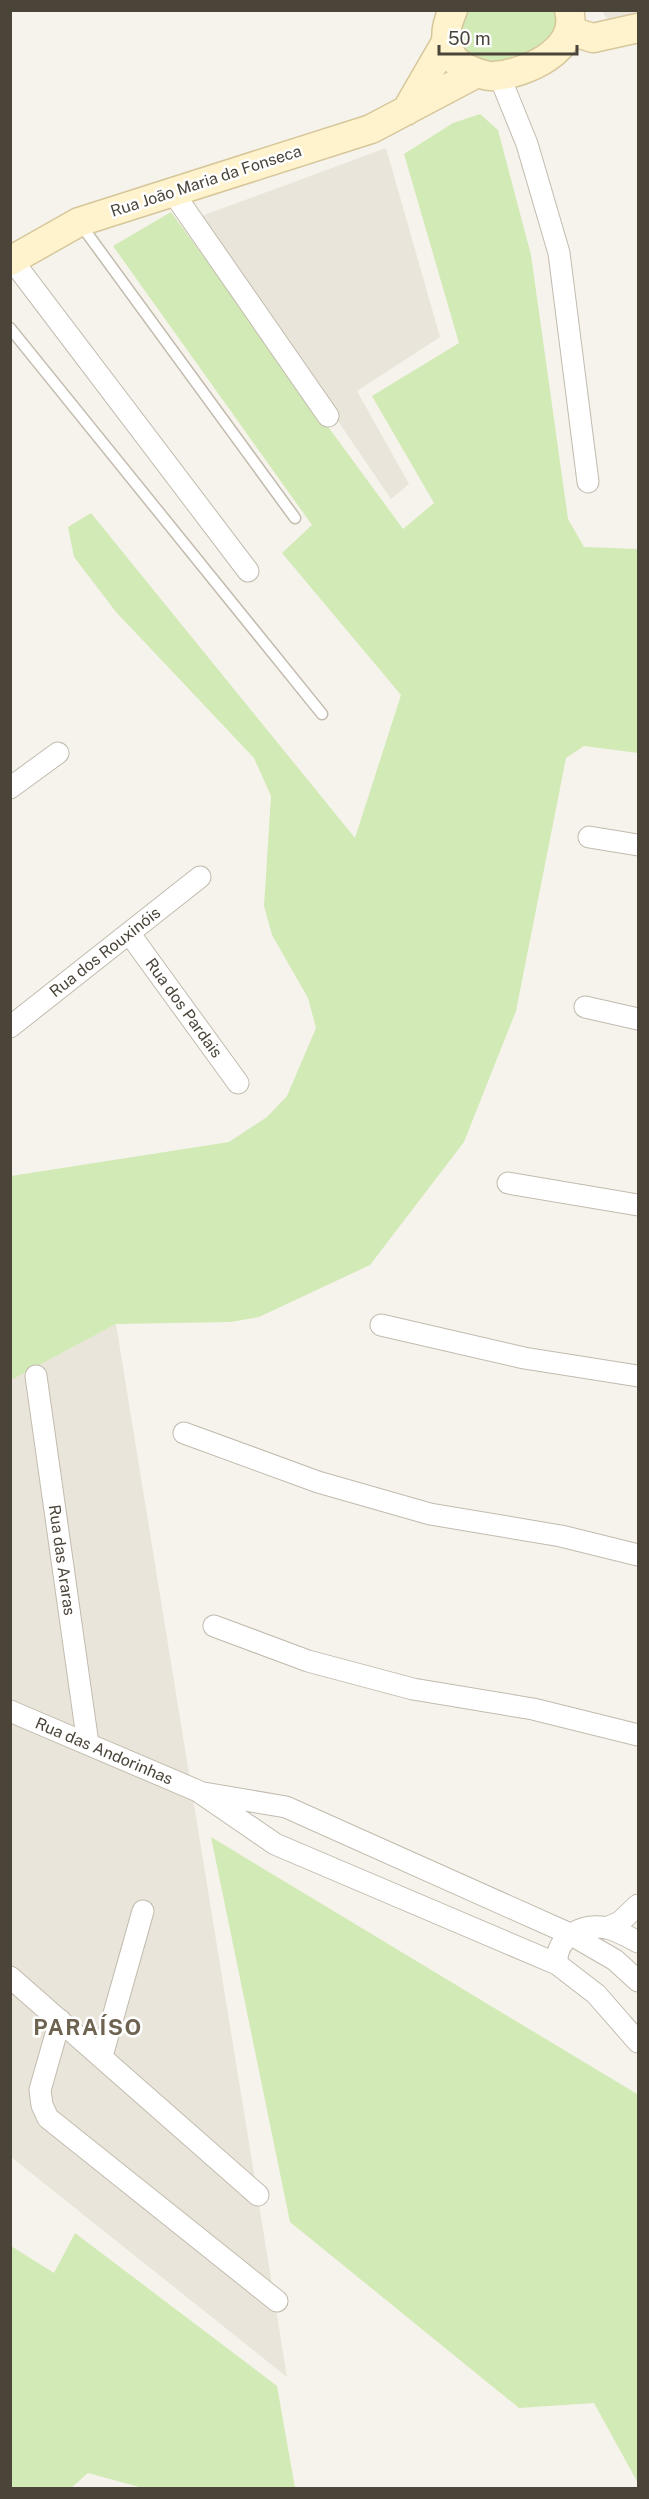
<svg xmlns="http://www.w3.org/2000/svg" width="649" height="2499" viewBox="0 0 649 2499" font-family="'Public Sans',sans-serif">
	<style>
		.residential { fill: #eae5da }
		.green { fill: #d2eab5 }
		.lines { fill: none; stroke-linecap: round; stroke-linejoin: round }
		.lane-casing { stroke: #c2bbae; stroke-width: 13 }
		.street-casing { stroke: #c2bbae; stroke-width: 23 }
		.secondary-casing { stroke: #d6c79b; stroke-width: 31 }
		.lane { stroke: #fff; stroke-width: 10 }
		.street { stroke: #fff; stroke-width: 21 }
		.secondary { stroke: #fff3cd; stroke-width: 28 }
		.labels { text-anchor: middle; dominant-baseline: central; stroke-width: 5; stroke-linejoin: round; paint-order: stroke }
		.street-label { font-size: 16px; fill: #4b4439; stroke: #fff }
		.district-label { font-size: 22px; font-weight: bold; letter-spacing: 1.5px; fill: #6e6250; stroke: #fff }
	</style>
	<rect width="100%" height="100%" fill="#f6f3ec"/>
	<path class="residential" d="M 602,11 L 638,11 L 638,14 L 609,22 Z
		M 386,148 L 440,337 L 357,391 L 409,484 L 391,499 L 199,217 Z
		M 116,1324 L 287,2377 L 11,2157 L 10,1380 Z"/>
	<path class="green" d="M 462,10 L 561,11 L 563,22 L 542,51 L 487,67 L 459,46 Z
		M 480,114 L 498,130 L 531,255 L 568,519 L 584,547 L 638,549 L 638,753 L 584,746 L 566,758 L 516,1011 L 464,1142 L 370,1265 L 259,1317 L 231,1322 L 116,1324 L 11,1380 L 11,1176 L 229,1142 L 267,1117 L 287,1096 L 316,1028 L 308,998 L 272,935 L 264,906 L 271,796 L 254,758 L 116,612 L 74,557 L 68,527 L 91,513 L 355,838 L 401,695 L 282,553 L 312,525 L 113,246 L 171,212 L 403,529 L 434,503 L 372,396 L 459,343 L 404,154 L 453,123 Z
		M 211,1837 L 637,2094 L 638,2483 L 594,2403 L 519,2408 L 290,2222 Z
		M 75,2233 L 277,2386 L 295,2488 L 143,2488 L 88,2473 L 71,2488 L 11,2488 L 11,2246 L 54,2273 Z"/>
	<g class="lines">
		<defs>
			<path id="lane" d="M 81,225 L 295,518
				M 10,328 L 322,714"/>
			<path id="street" d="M 499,75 L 527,144 L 559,253 L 588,482
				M 172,191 L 328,416
				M 12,260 L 248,571
				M 10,788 L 58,753
				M 589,837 L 638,845
				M 129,933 L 238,1083
				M 585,1007 L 638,1019
				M 10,1027 L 200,877
				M 508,1183 L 638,1205
				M 381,1325 L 524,1358 L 638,1376
				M 36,1376 L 88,1744
				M 184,1433 L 318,1482 L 430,1514 L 561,1536 L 638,1555
				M 214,1626 L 308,1661 L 413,1689 L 533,1709 L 638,1735
				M 10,1711 L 198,1791 L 275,1844 L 557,1964 L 596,1994 L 638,2042
				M 204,1793 L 286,1807 L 570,1934 L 615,1960 L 638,1981
				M 606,1928 L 620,1922 L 638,1905
				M 557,1964 C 555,1937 582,1923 607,1928 C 618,1931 629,1937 638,1942
				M 10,1977 L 258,2195
				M 60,2020 L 40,2090 L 42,2105 L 48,2118 L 277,2301
				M 102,2056 L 143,1911"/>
			<path id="secondary" d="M 453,10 C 442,33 443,58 468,69 C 477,73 486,77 495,76 C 527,73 580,50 569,10
				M 570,31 L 593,38 L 638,28
				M 406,111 L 446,42
				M 10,261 L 79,222 L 371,129 L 477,73"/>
		</defs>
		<use href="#lane" class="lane-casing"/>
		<use href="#street" class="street-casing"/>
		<use href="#secondary" class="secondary-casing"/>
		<use href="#lane" class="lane"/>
		<use href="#street" class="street"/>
		<use href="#secondary" class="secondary"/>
	</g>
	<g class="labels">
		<g class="street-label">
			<text transform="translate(206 181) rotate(-18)">Rua João Maria da Fonseca</text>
			<text transform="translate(105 952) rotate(-38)">Rua dos Rouxinóis</text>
			<text transform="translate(184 1008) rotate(54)">Rua dos Pardais</text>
			<text transform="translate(62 1560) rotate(82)">Rua das Araras</text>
			<text transform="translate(104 1751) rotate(23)">Rua das Andorinhas</text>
		</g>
		<g class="district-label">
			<text x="88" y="2027">PARAÍSO</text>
		</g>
	</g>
	<rect width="649" height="2499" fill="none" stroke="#4b4439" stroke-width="24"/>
	<path d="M439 45v9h138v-9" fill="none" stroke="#4b4439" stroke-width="3"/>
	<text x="448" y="45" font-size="18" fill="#4b4439" stroke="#ffffff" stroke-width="4.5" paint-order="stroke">50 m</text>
</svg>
